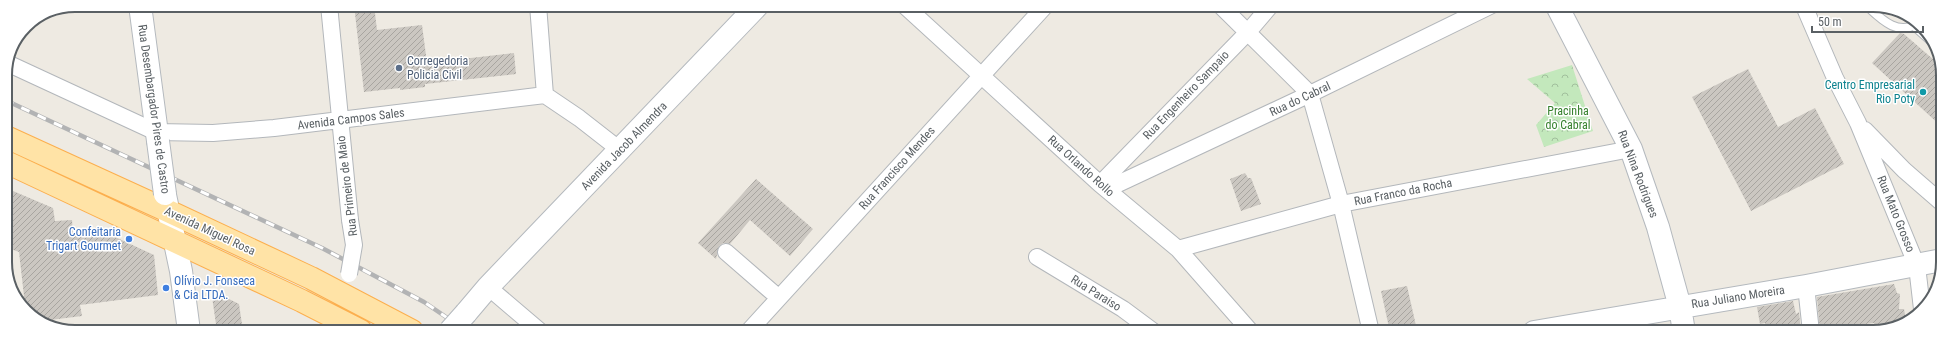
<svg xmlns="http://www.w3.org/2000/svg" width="1948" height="337" viewBox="0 0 1948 337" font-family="'Roboto Condensed',sans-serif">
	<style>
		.park { fill: url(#park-crowns) }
		.building { fill: url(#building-hatch) }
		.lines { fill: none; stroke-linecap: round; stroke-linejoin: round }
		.lane-casing { stroke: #b3b7bb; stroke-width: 10 }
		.street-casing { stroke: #b3b7bb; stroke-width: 18 }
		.secondary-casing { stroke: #b4b9be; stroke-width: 24 }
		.primary-casing { stroke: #fcaf4e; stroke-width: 24 }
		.lane { stroke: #fff; stroke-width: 8 }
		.street { stroke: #fff; stroke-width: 16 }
		.secondary { stroke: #fff; stroke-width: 22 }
		.primary { stroke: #ffe3a6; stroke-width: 22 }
		.rail-casing { stroke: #b2b3b4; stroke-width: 4.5 }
		.rail { stroke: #fff; stroke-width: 3; stroke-dasharray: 9; stroke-linecap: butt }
		.street-bridge-casing { stroke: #b3b7bb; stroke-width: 18; stroke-linecap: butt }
		.secondary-bridge-casing { stroke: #b4b9be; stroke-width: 24; stroke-linecap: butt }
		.street-bridge { stroke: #fff; stroke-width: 16 }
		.secondary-bridge { stroke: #fff; stroke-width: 22 }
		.service-dot { fill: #5c6f8a; stroke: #fff; stroke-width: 1.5 }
		.culture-dot { fill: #0f9aa8; stroke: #fff; stroke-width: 1.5 }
		.shop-dot { fill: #3f7fe0; stroke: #fff; stroke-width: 1.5 }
		.labels { text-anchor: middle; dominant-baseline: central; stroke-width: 3; stroke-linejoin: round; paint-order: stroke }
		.service-label { font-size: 12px; fill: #4e5e75; stroke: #fff; text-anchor: start }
		.culture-label { font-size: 12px; fill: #0d838f; stroke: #fff; text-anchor: end }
		.street-label { font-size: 12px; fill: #5a6064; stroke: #fff }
		.park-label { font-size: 12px; fill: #36812d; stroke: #fff }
		.shop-label { font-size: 12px; fill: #366cbe; stroke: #fff; text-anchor: end }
		.rim { fill: none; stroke: #5a6064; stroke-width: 2 }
	</style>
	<defs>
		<pattern id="park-crowns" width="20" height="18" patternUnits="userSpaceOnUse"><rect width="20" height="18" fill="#c3e8bc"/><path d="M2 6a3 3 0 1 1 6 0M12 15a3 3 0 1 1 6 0" fill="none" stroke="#a1bf9c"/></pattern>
		<pattern id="building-hatch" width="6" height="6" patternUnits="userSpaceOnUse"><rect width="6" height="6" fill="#cbc7c1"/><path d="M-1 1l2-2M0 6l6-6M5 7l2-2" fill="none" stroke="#a8a5a0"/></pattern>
	</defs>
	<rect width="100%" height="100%" fill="#eeeae2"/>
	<path class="park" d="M 1572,65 L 1593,131 L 1544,147 L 1536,125 L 1555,103 L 1527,79 Z"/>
	<path class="building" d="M 354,5 L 374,5 L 377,30 L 422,25 L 427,63 L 514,53 L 516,74 L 425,84 L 425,87 L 400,90 L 400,88 L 364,92 Z
		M 1900,33 L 1904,34 L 1942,67 L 1942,127 L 1872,63 Z
		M 1748,69 L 1778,127 L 1815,108 L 1844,164 L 1751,211 L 1692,97 Z
		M 1245,173 L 1248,178 L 1251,178 L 1261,204 L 1241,211 L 1230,179 Z
		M 756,179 L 813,229 L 790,256 L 750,220 L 730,244 L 723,243 L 719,246 L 716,259 L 698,243 Z
		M 6,188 L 53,208 L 55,221 L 72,220 L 73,234 L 106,231 L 107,237 L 115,237 L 154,255 L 158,295 L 80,305 L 82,316 L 42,321 L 29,315 L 18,297 L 24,296 L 19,252 L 8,248 L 7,242 Z
		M 1894,284 L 1897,293 L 1900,294 L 1899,309 L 1904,309 L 1906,320 L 1877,331 L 1874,323 L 1849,326 L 1850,332 L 1820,332 L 1817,297 Z
		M 1407,286 L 1417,330 L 1407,332 L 1390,332 L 1381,291 Z
		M 211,290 L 239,304 L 243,331 L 217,331 Z
		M 1793,301 L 1796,314 L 1799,312 L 1801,332 L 1765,332 L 1765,323 L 1760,324 L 1757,307 Z"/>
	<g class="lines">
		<defs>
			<path id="lane" d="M 1867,6 C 1881,19 1898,37 1918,23
				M 1914,26 L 1931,41"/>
			<path id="street" d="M 329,5 L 350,220
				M 538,5 L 545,95 L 579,118 L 620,150
				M 904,5 L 1100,184 L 1178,249 L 1251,332
				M 1220,5 L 1310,94 L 1341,204 L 1371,332
				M 1804,6 L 1835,78 L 1858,123 L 1917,266 L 1922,309
				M 7,63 L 156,132 L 213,133 L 274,128 L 545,95
				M 1865,130 L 1904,170 L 1942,203
				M 1100,184 L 1248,32 L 1271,5
				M 1107,189 L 1310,94 L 1492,5
				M 1178,249 L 1341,204 L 1631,149
				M 726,252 L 779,298
				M 1037,257 L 1123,309 L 1154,332
				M 1806,286 L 1811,332
				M 488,287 L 541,332
				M 748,332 L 1046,5"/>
			<path id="secondary" d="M 140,5 L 158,141
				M 1557,6 L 1631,149 L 1658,227 L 1680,307 L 1684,332
				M 165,195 L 181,271 L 189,331
				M 466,313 L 488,287 L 758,5
				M 1534,332 L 1806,286 L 1942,260"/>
			<path id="primary" d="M 6,137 L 168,211 L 311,278 L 412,331
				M 6,162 L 302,301 L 361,331"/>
		</defs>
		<use href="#lane" class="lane-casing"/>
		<use href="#street" class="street-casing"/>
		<use href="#secondary" class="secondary-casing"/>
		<use href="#primary" class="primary-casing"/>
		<use href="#lane" class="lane"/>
		<use href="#street" class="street"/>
		<use href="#secondary" class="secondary"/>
		<use href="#primary" class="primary"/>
		<defs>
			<path id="rail" d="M 5,100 L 322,248 L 424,302 L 468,332"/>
		</defs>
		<use href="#rail" class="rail-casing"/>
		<use href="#rail" class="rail"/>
		<defs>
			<path id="street-bridge" d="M 349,274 L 354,245 L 350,220"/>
			<path id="secondary-bridge" d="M 158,141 L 165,194
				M 450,331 L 466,313"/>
		</defs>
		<use href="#street-bridge" class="street-bridge-casing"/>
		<use href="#secondary-bridge" class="secondary-bridge-casing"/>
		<use href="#street-bridge" class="street-bridge"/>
		<use href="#secondary-bridge" class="secondary-bridge"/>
	</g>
	<circle class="service-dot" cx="399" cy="68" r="4"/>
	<circle class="culture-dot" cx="1923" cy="92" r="4"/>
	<g class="shop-dot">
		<circle cx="129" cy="239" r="4"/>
		<circle cx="166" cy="288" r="4"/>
	</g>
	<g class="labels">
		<g class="service-label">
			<text x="407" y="61">Corregedoria<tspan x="407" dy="14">Policia Civil</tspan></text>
		</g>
		<g class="culture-label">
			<text x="1915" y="85">Centro Empresarial<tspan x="1915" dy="14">Rio Poty</tspan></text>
		</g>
		<g class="street-label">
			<text transform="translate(1186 95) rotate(-46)">Rua Engenheiro Sampaio</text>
			<text transform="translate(1300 99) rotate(-25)">Rua do Cabral</text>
			<text transform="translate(154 109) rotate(82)">Rua Desembargador Pires de Castro</text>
			<text transform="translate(351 119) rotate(-7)">Avenida Campos Sales</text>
			<text transform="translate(624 146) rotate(-46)">Avenida Jacob Almendra</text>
			<text transform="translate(1081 166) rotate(42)">Rua Orlando Rollo</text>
			<text transform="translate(897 168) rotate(-48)">Rua Francisco Mendes</text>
			<text transform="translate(1638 174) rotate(69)">Rua Nina Rodrigues</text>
			<text transform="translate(347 186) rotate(-97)">Rua Primeiro de Maio</text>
			<text transform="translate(1403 192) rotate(-11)">Rua Franco da Rocha</text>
			<text transform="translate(1896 214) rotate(68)">Rua Mato Grosso</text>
			<text transform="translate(210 231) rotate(25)">Avenida Miguel Rosa</text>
			<text transform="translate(1096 293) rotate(32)">Rua Paraiso</text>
			<text transform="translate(1738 297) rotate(-9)">Rua Juliano Moreira</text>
		</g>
		<g class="park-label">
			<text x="1568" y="111">Pracinha<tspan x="1568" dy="14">do Cabral</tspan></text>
		</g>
		<g class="shop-label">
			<text x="121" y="232">Confeitaria<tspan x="121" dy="14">Trigart Gourmet</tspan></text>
			<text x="174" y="281" text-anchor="start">Olívio J. Fonseca<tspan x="174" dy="14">&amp; Cia LTDA.</tspan></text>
		</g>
	</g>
	<path d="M0 0H1948V337H0ZM75 12H1873A63 63 0 0 1 1936 75V262A63 63 0 0 1 1873 325H75A63 63 0 0 1 12 262V75A63 63 0 0 1 75 12Z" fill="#fff" fill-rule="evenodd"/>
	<path class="rim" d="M75 12H1873A63 63 0 0 1 1936 75V262A63 63 0 0 1 1873 325H75A63 63 0 0 1 12 262V75A63 63 0 0 1 75 12Z"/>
	<path d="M1812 26v6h111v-6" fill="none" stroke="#5a6064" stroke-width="2"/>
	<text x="1818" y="26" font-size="12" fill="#5a6064" stroke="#ffffff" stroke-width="3" paint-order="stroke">50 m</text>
</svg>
